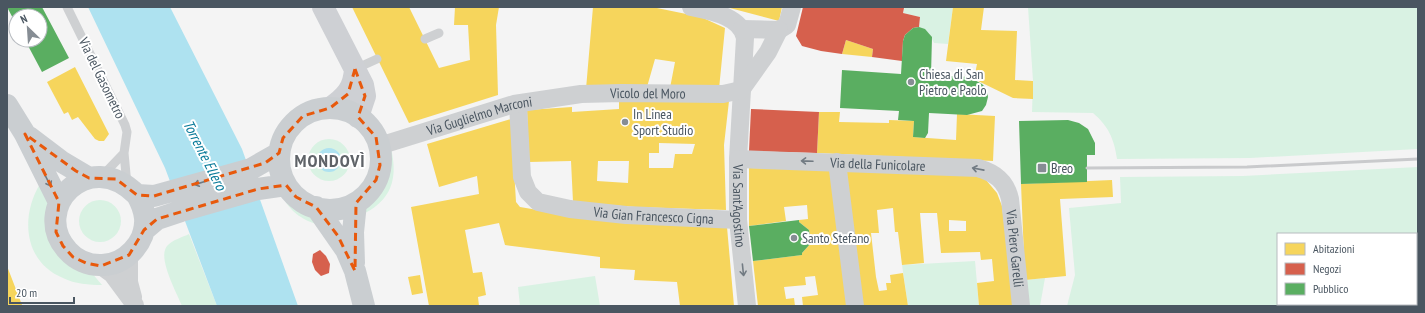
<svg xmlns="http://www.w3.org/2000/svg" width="1425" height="313" viewBox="0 0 1425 313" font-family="'PT Sans Narrow',sans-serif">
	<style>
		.green { fill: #d9f2e3 }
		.water { fill: #aee2f0 }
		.homes { fill: #f6d55c; fill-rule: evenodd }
		.shops { fill: #d6604d }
		.public { fill: #5aae61 }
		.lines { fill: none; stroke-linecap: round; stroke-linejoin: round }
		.lane { stroke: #ced0d2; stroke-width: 9 }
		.street { stroke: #ced0d2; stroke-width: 18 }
		.secondary { stroke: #ced0d4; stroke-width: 22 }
		.primary { stroke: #caced1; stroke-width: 22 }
		.rail { stroke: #c9cacc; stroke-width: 3 }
		.oneway { stroke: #727b83 }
		.oneway2 { stroke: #707a83 }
		.marked { fill: none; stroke: #e8590c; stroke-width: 3; stroke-dasharray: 8 5; stroke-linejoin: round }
		.poi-dot { fill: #868d94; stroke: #fff; stroke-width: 1.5 }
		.labels { text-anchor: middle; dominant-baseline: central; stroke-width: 4; stroke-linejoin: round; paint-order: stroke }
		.poi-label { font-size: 14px; fill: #4a5661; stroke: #fff; text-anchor: start }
		.street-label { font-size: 14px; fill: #4a5661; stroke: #fff }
		.water-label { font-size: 15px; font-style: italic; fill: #0c7c9b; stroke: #fff }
		.district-label { font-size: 18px; font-weight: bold; letter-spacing: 1px; fill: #5f6368; stroke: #fff }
	</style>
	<rect width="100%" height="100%" fill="#f4f4f4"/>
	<path class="green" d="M 905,7 L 953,7 L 948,44 L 934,43 L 929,33 L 919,27 L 920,17 L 903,13 Z
		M 1028,7 L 1418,7 L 1418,149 L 1250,158 L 1117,159 C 1114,138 1108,126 1093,113 L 1032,112 L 1033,81 Z
		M308 160a21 21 0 1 1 42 0a21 21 0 1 1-42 0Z
		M 391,148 C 398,178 392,200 363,214 C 364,197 372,198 378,184 C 384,171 382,159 391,148 Z
		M 1418,167 L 1418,306 L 1402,306 L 1402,304 L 1416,304 L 1416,234 L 1278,234 L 1278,304 L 1335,304 L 1327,306 L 1067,306 L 1075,275 L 1069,208 L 1121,203 L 1120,177 L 1243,176 Z
		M 40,184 L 91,272 L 102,285 C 89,285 75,284 63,278 C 24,262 20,217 40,184 Z
		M 280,192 L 289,196 L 299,206 L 312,212 L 320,225 C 301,220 289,211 280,192 Z
		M79 221a21 21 0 1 1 42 0a21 21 0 1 1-42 0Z
		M 189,234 L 217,306 L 182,306 C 177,293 157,258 167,246 C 172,240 183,237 189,234 Z
		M 975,261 L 979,306 L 908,306 L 902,265 Z
		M 595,276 L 600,306 L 520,306 L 518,287 Z
		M 1045,278 L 1040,306 L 1028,306 L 1025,280 Z"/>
	<path class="water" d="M 88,7 L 170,7 L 242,149 L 298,306 L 217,306 L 165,168 Z
		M317 160a12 12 0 1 1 24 0a12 12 0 1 1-24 0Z"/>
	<path class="homes" d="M 352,7 L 409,7 L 439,68 L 470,60 L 468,25 L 454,25 L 455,7 L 499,7 L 496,25 L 498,95 L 409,123 Z
		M 593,7 L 652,7 L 701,17 L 725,28 L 719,89 L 670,88 L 675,62 L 655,59 L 647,87 L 586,89 Z
		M 726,7 L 782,7 L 779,21 Z
		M 953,7 L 984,7 L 981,30 L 1017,31 L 1015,80 L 1033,81 L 1033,99 L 1013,98 L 974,79 L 977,64 L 946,61 Z
		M 846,40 L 873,49 L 872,57 L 842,54 Z
		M 75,67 L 109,134 L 104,141 L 99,141 L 95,139 L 78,117 L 72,120 L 68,112 L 64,114 L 47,82 Z
		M 619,100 L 729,101 L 724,145 L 726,210 L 635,207 L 573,202 L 571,161 L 529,162 L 527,110 L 572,107 L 572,112 L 619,109 ZM 659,143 L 695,144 L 692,154 L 675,154 L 673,168 L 649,168 L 649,153 L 659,153 ZM 598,161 L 629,161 L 628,183 L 597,181 Z
		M 819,112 L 840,112 L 839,122 L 889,123 L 889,120 L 914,121 L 913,137 L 956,140 L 957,114 L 995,116 L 993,161 L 817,153 Z
		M 511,119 L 516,202 L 520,207 L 567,215 L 727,227 L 734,306 L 680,306 L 677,282 L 634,280 L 635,270 L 600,268 L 600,257 L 505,245 L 499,223 L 465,230 L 473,273 L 482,272 L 486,295 L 478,297 L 479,306 L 429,306 L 411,207 L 479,194 L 477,176 L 439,187 L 427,144 Z
		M 749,168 L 831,169 L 848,306 L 803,306 L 802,297 L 818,295 L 815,276 L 805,277 L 806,285 L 784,287 L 786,299 L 794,298 L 795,306 L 758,306 L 753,261 L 802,255 L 802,253 L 811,243 L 809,230 L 799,222 L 799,220 L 808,219 L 807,205 L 784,207 L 786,221 L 749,226 Z
		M 844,169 L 977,175 L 986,180 L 997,193 L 1002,206 L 1014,306 L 979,306 L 977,283 L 994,281 L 992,259 L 981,260 L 980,252 L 941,253 L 937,213 L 920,213 L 924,263 L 902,265 L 898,232 L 895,232 L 893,208 L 877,210 L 879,233 L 871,233 L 876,277 L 879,291 L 887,290 L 886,283 L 891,283 L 890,275 L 903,273 L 908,306 L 861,306 ZM 949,220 L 966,221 L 966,231 L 949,231 Z
		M 1112,180 L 1113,197 L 1060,199 L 1066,276 L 1025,280 L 1021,184 Z
		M 7,266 L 22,305 L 20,306 L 7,306 Z
		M 420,275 L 423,293 L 412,295 L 408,277 Z"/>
	<path class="shops" d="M 803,7 L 899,7 L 904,8 L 903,13 L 920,17 L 919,27 L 913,28 L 905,35 L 903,41 L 902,61 L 872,57 L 873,49 L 846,40 L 842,54 L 821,51 L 802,46 L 796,36 Z
		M 751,109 L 819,112 L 817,153 L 749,151 Z
		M 320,250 L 326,256 L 330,264 L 329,273 L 321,276 L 315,270 L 312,262 L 313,254 Z"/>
	<path class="public" d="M 7,7 L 42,7 L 69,58 L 42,72 L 25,40 L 40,40 L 40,16 L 16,16 L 16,24 Z
		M 919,27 L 925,29 L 932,37 L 931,75 L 969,77 L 982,84 L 987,89 L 988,97 L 986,105 L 982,111 L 967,115 L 929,113 L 928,133 L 925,138 L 913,137 L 914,121 L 898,120 L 899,111 L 840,108 L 842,70 L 901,74 L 903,41 L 905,35 L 913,28 Z
		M 1068,120 L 1079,123 L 1088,129 L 1095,143 L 1095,155 L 1087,155 L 1087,182 L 1021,184 L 1019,121 Z
		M 799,220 L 799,222 L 809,230 L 811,243 L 802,253 L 802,255 L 753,261 L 749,226 Z"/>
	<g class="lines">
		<path class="lane" d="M 67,7 L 125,125 L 127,132 L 124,153 L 127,185
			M 425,39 L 439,33
			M 355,69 L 377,59
			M 102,176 L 124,153"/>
		<g class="street">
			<path id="s1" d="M 691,7 C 710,11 741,16 745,38 L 738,159 L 738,220 L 747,306"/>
			<path d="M 742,29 L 779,30 L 787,25 L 792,7"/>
			<path id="s2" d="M 518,105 L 522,177 L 528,192 L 538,202 L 570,209 L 626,215 L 738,220"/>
			<path id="s3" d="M 379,146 L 514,104 L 581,94 L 622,93 L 723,94 L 741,90 L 768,52 L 779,30"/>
			<path id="s4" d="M 738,159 L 978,168 C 995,173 1006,181 1010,199 L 1021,306"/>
			<path d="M 837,162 L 855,306"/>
			<path d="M 129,255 L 129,282 L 133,297"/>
			<path d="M 101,266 L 112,274 L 135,305"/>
		</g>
		<path class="secondary" d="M 323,7 L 363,85 L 365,96 L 358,117
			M 330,108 C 346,97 354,88 355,69"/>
		<path class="primary" d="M 7,105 L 25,134 L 59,202
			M279 159a51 51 0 1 1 102 0a51 51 0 1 1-102 0Z
			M 29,137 L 62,162 L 89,178
			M 137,195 C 141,202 144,209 145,218 C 147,242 125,266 100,265 C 88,265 76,260 68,251 C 29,210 88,145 137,195 L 154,196 L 251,169 L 279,153
			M 316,207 L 346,250 L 355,271 L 364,306
			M 144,230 L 157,219 L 181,211 L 258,189 L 286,185
			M 354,263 L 353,232 L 356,203"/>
		<path class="rail" d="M 1087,168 L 1247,167 L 1418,159"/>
	</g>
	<defs><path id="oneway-shaft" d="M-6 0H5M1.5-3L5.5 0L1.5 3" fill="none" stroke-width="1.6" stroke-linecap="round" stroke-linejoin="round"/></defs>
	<g class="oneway">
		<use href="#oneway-shaft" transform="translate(807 161) rotate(-178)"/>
		<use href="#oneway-shaft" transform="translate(978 169) rotate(-169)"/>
		<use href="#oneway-shaft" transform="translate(743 270) rotate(84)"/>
	</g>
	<g class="oneway2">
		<use href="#oneway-shaft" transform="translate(48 181) rotate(63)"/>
		<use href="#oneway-shaft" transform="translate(200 183) rotate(164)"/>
	</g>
	<path class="marked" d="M 355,69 L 365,96 L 358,117 L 376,137 L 380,165 L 376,180 L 356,203 L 355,271 L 338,236 L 316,207 L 296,197 L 286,185 L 258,189 L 157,219 L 144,230 L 129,255 L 101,266 L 86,263 L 73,257 L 63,246 L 56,232 L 59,202 L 25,134 L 76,171 L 89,178 L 116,179 L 137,195 L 154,196 L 265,163 L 279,153 L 283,138 L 303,116 L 330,108 L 348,94 Z"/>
	<g class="poi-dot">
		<circle cx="911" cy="82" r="4"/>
		<circle cx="625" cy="122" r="4"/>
		<rect x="1037" y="163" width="10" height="10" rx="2"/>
		<circle cx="794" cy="238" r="4"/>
	</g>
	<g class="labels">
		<g class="poi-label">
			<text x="919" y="74">Chiesa di San<tspan x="919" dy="16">Pietro e Paolo</tspan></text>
			<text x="633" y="114">In Linea<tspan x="633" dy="16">Sport Studio</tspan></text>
			<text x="1051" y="168">Breo</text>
			<text x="802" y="238">Santo Stefano</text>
		</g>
		<g class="street-label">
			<text transform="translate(102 78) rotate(64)">Via del Gasometro</text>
			<text stroke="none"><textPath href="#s3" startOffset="276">Vicolo del Moro</textPath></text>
			<text stroke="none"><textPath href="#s3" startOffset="105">Via Guglielmo Marconi</textPath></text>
			<text stroke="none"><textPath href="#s4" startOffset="140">Via della Funicolare</textPath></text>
			<text stroke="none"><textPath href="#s1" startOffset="234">Via Sant'Agostino</textPath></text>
			<text stroke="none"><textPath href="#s2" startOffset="219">Via Gian Francesco Cigna</textPath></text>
			<text stroke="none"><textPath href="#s4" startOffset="337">Via Piero Garelli</textPath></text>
		</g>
		<g class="water-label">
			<text transform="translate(205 155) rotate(63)">Torrente Ellero</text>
		</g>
		<g class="district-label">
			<text x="330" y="160">MONDOVÌ</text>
		</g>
	</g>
	<rect width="1425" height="313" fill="none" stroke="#4a5661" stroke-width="16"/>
	<rect x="1277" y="233" width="140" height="72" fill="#ffffff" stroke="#b7bbc0"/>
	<rect x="1285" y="243" width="20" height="12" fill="#f6d55c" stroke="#b7bbc0"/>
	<text x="1313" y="253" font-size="12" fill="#4a5661">Abitazioni</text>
	<rect x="1285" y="263" width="20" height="12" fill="#d6604d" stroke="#b7bbc0"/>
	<text x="1313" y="273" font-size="12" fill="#4a5661">Negozi</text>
	<rect x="1285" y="283" width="20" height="12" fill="#5aae61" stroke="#b7bbc0"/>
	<text x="1313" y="293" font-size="12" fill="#4a5661">Pubblico</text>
	<g transform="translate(28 28) rotate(335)"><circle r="19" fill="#ffffff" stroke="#b7bbc0"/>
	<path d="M0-3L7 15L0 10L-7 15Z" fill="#868d94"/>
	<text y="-6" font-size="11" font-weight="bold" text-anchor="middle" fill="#4a5661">N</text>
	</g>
	<path d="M10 297v6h64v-6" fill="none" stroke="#4a5661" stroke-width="2"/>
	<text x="16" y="297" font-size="12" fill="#4a5661" stroke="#ffffff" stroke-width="3" paint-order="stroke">20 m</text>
</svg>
